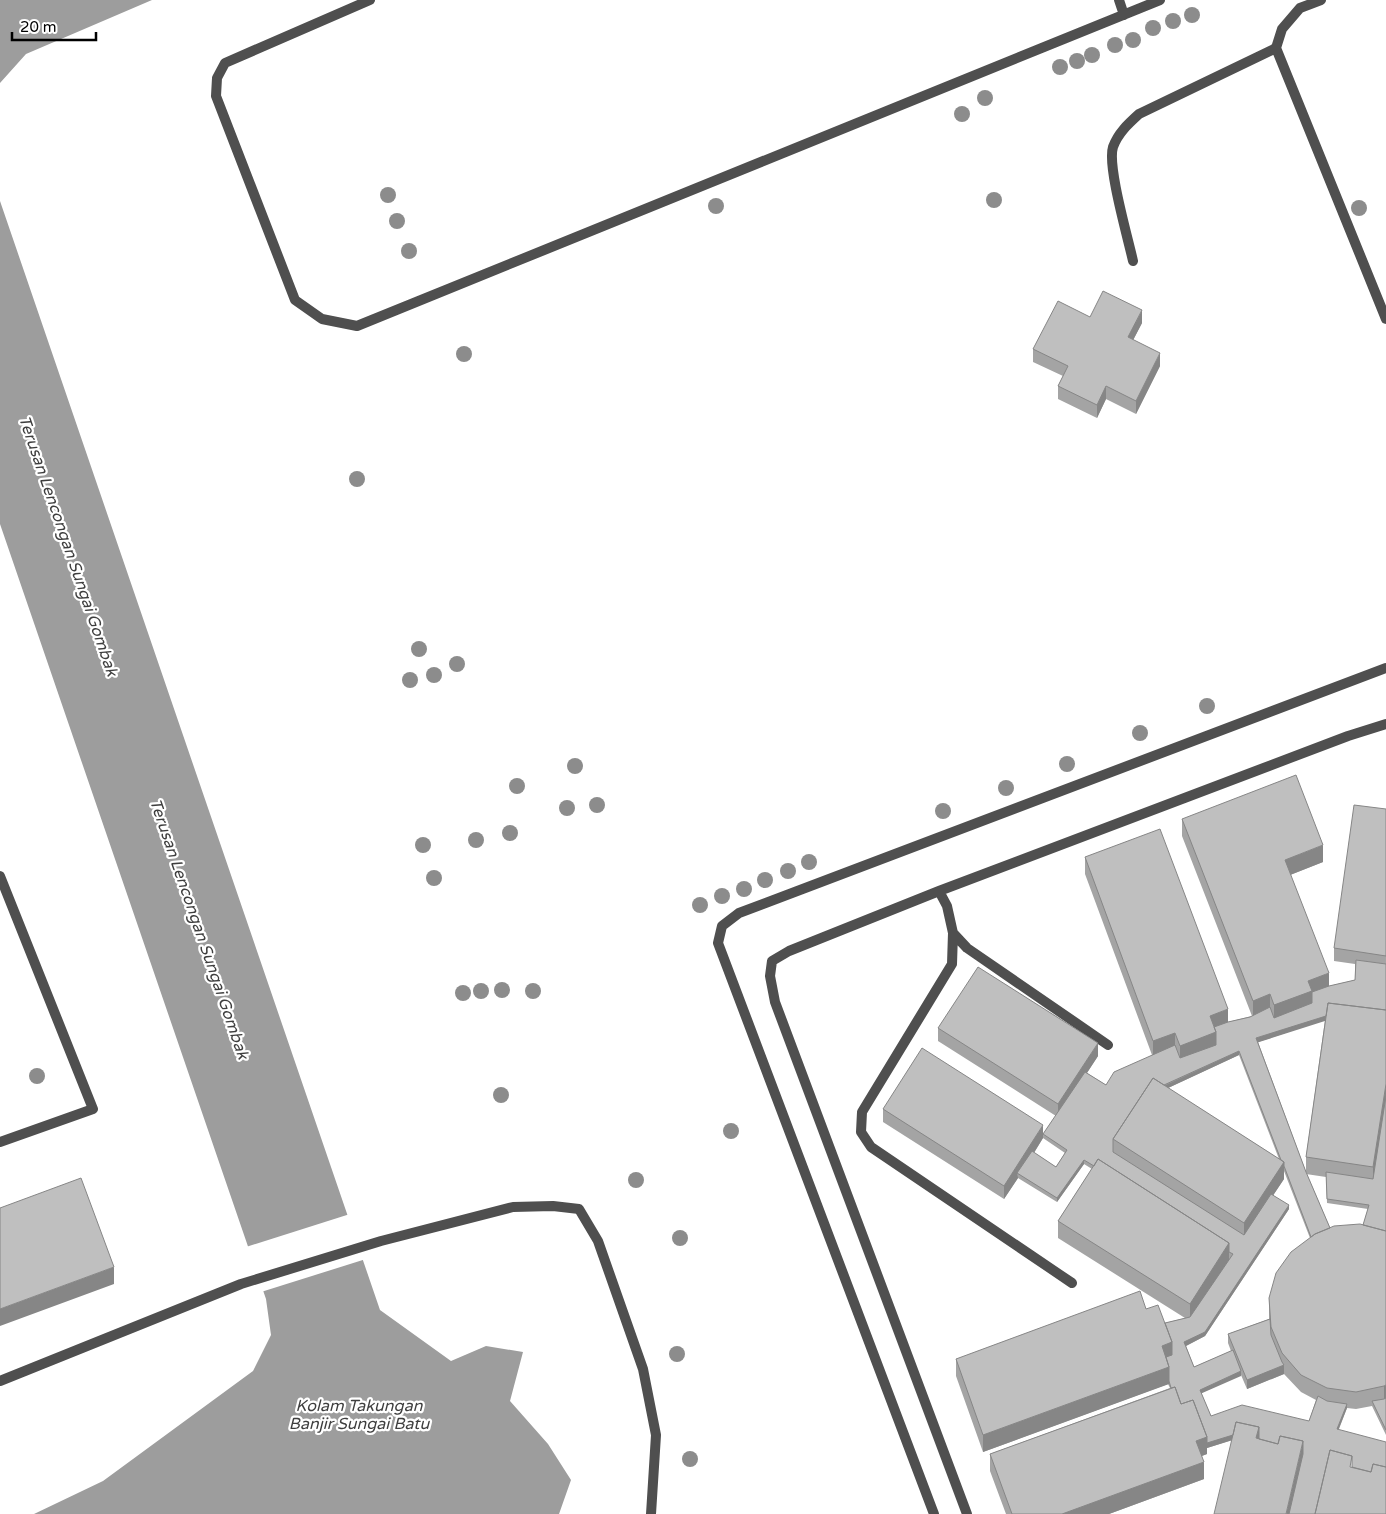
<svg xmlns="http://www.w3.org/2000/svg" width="1386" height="1514" viewBox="0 0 1386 1514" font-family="'Varela Round',sans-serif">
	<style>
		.water { fill: #9d9d9d }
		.pier { fill: #fff }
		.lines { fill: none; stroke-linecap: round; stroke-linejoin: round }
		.lane { stroke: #4f4f4f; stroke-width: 10 }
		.street { stroke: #4f4f4f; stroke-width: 10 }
		.tree { fill: #8c8c8c }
		.wall { fill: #a4a4a4; fill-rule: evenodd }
		.shaded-wall { fill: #868686 }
		.building { fill: #bfbfbf; stroke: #868686 }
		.labels { text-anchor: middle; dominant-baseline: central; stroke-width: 4.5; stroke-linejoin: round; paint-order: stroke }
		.water-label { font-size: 16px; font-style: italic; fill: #3e3e3e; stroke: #fff }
	</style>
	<rect width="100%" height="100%" fill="#fff"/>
	<path class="water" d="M 0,0 L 152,0 L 26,54 L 0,83 Z
		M 0,201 L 380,1310 L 451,1361 L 486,1346 L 523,1352 L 510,1401 L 548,1444 L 571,1480 L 559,1514 L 34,1514 L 103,1481 L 253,1371 L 271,1335 L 266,1299 L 0,524 Z"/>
	<path class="pier" d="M 350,1214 L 366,1259 L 261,1292 L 246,1247 Z"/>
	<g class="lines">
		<path class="lane" d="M 370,0 L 225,63 L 217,78 L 216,96 L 295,300 L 322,319 L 357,326 L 1160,0
			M 1119,0 L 1124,15
			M 1321,0 L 1300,8 L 1282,29 L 1276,48 L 1386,319
			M 1133,261 C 1128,238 1107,166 1113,147 C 1118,133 1128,124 1139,114 L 1276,48
			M 939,891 L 947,906 L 953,933 L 952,964 L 862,1112 L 861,1132 L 871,1147 L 1072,1283
			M 953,933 L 967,948 L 1108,1045
			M 0,1381 L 241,1284 L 381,1241 L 513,1207 L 553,1206 L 579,1209 L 598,1241 L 643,1369 L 656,1435 L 651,1514
			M 934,1514 L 718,943 L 722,926 L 739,913 L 1386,668
			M 967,1514 L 775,1002 L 770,976 L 772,961 L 789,951 L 939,891 L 1348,736 L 1386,724"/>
		<path class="street" d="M 0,876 L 93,1109 L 0,1142"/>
	</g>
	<g class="tree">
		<circle cx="1192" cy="15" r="8"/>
		<circle cx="1173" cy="21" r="8"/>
		<circle cx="1153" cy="28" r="8"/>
		<circle cx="1133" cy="40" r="8"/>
		<circle cx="1115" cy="45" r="8"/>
		<circle cx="1092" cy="55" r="8"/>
		<circle cx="1077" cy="61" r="8"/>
		<circle cx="1060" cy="67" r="8"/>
		<circle cx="985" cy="98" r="8"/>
		<circle cx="962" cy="114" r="8"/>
		<circle cx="388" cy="195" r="8"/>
		<circle cx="994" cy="200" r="8"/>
		<circle cx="716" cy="206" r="8"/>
		<circle cx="1359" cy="208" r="8"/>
		<circle cx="397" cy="221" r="8"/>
		<circle cx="409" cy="251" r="8"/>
		<circle cx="464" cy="354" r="8"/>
		<circle cx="357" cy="479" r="8"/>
		<circle cx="419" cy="649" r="8"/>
		<circle cx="457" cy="664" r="8"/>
		<circle cx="434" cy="675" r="8"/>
		<circle cx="410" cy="680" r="8"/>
		<circle cx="1207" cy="706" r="8"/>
		<circle cx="1140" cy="733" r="8"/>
		<circle cx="1067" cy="764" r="8"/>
		<circle cx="575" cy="766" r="8"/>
		<circle cx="517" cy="786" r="8"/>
		<circle cx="1006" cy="788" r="8"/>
		<circle cx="597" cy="805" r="8"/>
		<circle cx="567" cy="808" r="8"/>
		<circle cx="943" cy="811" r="8"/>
		<circle cx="510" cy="833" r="8"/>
		<circle cx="476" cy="840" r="8"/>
		<circle cx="423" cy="845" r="8"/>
		<circle cx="809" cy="862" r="8"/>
		<circle cx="788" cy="871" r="8"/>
		<circle cx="434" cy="878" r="8"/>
		<circle cx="765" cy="880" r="8"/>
		<circle cx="744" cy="889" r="8"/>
		<circle cx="722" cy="896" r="8"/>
		<circle cx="700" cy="905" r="8"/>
		<circle cx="502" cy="990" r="8"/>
		<circle cx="481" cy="991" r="8"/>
		<circle cx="533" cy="991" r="8"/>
		<circle cx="463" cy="993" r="8"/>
		<circle cx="37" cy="1076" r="8"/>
		<circle cx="501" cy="1095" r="8"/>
		<circle cx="731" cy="1131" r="8"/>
		<circle cx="636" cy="1180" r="8"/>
		<circle cx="680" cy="1238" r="8"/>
		<circle cx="677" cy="1354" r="8"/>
		<circle cx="690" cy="1459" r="8"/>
	</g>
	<path class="wall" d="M 1090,317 L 1142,323 L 1133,340 L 1160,366 L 1136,414 L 1106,399 L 1097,418 L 1058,399 L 1058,386 L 1063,376 L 1033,362 L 1033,349 Z
		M 1386,809 L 1386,1435 L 1372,1406 L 1356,1409 L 1347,1408 L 1339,1429 L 1232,1440 L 1207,1448 L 1207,1454 L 1202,1456 L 1204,1479 L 1109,1514 L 1006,1514 L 990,1471 L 990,1454 L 1170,1388 L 1168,1384 L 983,1452 L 956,1376 L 956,1359 L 1146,1309 L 1165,1323 L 1185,1318 L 1058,1238 L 1058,1221 L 1092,1169 L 1084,1164 L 1057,1202 L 1018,1178 L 1004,1199 L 883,1122 L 883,1109 L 1043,1134 L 1056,1116 L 938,1041 L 938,1028 L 1098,1056 L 1087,1073 L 1106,1085 L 1152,1055 L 1085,874 L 1085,857 L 1228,1022 L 1252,1016 L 1182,836 L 1182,819 L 1323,862 L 1290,875 L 1329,986 L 1355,980 L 1355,964 L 1334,961 L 1334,948 ZM 1325,1020 L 1306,1157 L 1306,1174 L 1326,1177 L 1327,1203 L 1368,1209 L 1363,1225 L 1330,1228 L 1306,1172 L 1258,1042 ZM 1239,1055 L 1279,1159 L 1168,1088 ZM 1043,1138 L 1065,1153 L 1056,1167 L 1034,1153 ZM 1284,1171 L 1310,1238 L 1269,1298 L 1269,1319 L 1228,1334 L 1228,1343 L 1231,1351 L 1194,1367 L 1186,1346 L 1205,1336 L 1289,1209 L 1273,1195 L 1284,1179 ZM 1284,1374 L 1301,1392 L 1316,1400 L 1309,1421 L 1211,1416 L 1201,1393 L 1241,1375 L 1247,1389 Z"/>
	<path class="shaded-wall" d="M 1142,310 L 1142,323 L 1128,350 L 1128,337 Z
		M 1160,353 L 1160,366 L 1136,414 L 1136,401 Z
		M 1106,386 L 1106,399 L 1097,418 L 1097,405 Z
		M 1323,845 L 1323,862 L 1285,877 L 1285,860 Z
		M 1329,973 L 1329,990 L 1312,1008 L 1274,1022 L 1274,1005 L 1308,981 Z
		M 1270,994 L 1270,1011 L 1253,1018 L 1253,1001 Z
		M 1228,1009 L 1228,1026 L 1212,1033 L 1210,1016 Z
		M 1328,1015 L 1328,1020 L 1256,1043 L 1256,1038 Z
		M 1216,1032 L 1216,1049 L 1180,1063 L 1180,1046 Z
		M 1175,1033 L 1175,1050 L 1153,1058 L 1153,1041 Z
		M 1098,1043 L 1098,1056 L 1058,1117 L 1058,1104 Z
		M 1239,1051 L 1239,1055 L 1153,1095 L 1153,1091 Z
		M 1386,1084 L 1386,1101 L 1373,1184 L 1373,1167 Z
		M 1043,1125 L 1043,1138 L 1020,1175 L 1017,1173 L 1018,1178 L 1004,1199 L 1004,1186 Z
		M 1084,1160 L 1084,1164 L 1057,1202 L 1057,1198 Z
		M 1284,1162 L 1284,1179 L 1244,1240 L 1244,1223 Z
		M 1289,1205 L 1289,1209 L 1205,1336 L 1184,1347 L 1184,1342 Z
		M 1229,1243 L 1229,1260 L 1190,1321 L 1190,1304 Z
		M 114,1267 L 114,1284 L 0,1326 L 0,1309 Z
		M 1172,1342 L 1172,1359 L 1163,1362 L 1162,1346 Z
		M 1284,1365 L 1284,1374 L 1247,1389 L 1247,1380 Z
		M 1169,1367 L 1169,1384 L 983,1452 L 983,1435 Z
		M 1241,1371 L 1241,1376 L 1200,1394 L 1200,1390 Z
		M 1386,1385 L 1386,1402 L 1384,1403 L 1384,1386 Z
		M 1347,1404 L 1347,1408 L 1337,1433 L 1337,1429 Z
		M 1259,1427 L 1259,1444 L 1256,1438 Z
		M 1236,1434 L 1236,1439 L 1207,1448 L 1207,1454 L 1196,1458 L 1196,1441 L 1207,1437 Z
		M 1303,1441 L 1303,1458 L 1290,1514 L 1286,1514 Z
		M 1204,1462 L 1204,1479 L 1109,1514 L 1062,1514 Z"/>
	<path class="building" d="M 1103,291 L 1142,310 L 1128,337 L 1160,353 L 1136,401 L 1106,386 L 1097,405 L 1058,386 L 1068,366 L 1033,349 L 1058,301 L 1090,317 Z
		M 1296,775 L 1323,845 L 1285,860 L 1329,973 L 1308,981 L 1312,991 L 1274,1005 L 1270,994 L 1253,1001 L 1182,819 Z
		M 1354,805 L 1386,809 L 1386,956 L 1334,948 Z
		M 1160,829 L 1228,1009 L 1210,1016 L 1216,1032 L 1180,1046 L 1175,1033 L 1153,1041 L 1085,857 Z
		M 1356,960 L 1386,964 L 1386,1010 L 1328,1003 L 1326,1016 L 1256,1038 L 1306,1172 L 1330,1228 L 1315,1234 L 1311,1237 L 1284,1166 L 1284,1162 L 1281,1160 L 1239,1051 L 1164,1085 L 1153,1078 L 1113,1139 L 1113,1152 L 1244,1235 L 1271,1194 L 1289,1205 L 1205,1332 L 1184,1342 L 1194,1367 L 1233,1350 L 1241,1371 L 1200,1390 L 1211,1416 L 1242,1405 L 1309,1421 L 1318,1396 L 1327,1401 L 1347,1404 L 1337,1429 L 1386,1442 L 1386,1467 L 1373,1464 L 1371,1472 L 1352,1467 L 1352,1456 L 1330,1450 L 1315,1514 L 1289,1514 L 1303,1454 L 1303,1441 L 1280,1436 L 1278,1444 L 1259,1439 L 1259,1427 L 1236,1422 L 1233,1435 L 1207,1443 L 1207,1437 L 1193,1400 L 1181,1404 L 1175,1387 L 1171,1388 L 1169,1381 L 1169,1367 L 1166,1357 L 1172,1355 L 1172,1342 L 1165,1323 L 1190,1317 L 1233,1254 L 1229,1252 L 1229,1243 L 1098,1159 L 1094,1166 L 1084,1160 L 1057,1198 L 1017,1173 L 1032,1151 L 1056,1167 L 1067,1150 L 1043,1134 L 1085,1072 L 1106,1085 L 1114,1072 L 1175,1045 L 1180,1058 L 1216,1045 L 1216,1032 L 1214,1027 L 1228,1022 L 1250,1017 L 1270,1007 L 1274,1018 L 1312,1003 L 1312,992 L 1329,986 L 1355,980 Z
		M 978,967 L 1098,1043 L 1058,1104 L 938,1028 Z
		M 1328,1003 L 1386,1010 L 1386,1084 L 1373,1167 L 1306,1157 Z
		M 922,1048 L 1043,1125 L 1004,1186 L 883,1109 Z
		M 1153,1078 L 1284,1162 L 1244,1223 L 1113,1139 Z
		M 1386,1096 L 1386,1231 L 1363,1225 L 1369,1205 L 1327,1199 L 1326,1172 L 1373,1179 Z
		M 1098,1159 L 1229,1243 L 1190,1304 L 1058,1221 Z
		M 81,1178 L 114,1267 L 0,1309 L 0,1208 Z
		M 1360,1224 L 1386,1231 L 1386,1385 L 1384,1386 L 1356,1392 L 1327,1388 L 1301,1375 L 1282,1353 L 1271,1327 L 1269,1298 L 1276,1273 L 1291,1252 L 1315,1234 L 1334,1226 Z
		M 1140,1291 L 1146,1309 L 1158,1305 L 1172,1342 L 1162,1346 L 1169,1367 L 983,1435 L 956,1359 Z
		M 1270,1319 L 1271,1335 L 1282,1362 L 1284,1365 L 1247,1380 L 1228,1334 Z
		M 1175,1387 L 1181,1404 L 1193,1400 L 1207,1437 L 1196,1441 L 1204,1462 L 1062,1514 L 1012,1514 L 990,1454 Z
		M 1386,1398 L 1386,1430 L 1372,1401 L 1384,1399 Z
		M 1236,1422 L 1259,1427 L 1256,1438 L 1278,1444 L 1280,1436 L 1303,1441 L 1286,1514 L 1214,1514 Z
		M 1330,1450 L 1352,1456 L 1350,1467 L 1371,1472 L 1373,1464 L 1386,1467 L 1386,1514 L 1315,1514 Z"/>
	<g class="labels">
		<g class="water-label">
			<text transform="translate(68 546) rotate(71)">Terusan Lencongan Sungai Gombak</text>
			<text transform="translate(199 929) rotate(71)">Terusan Lencongan Sungai Gombak</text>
			<text x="359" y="1406">Kolam Takungan<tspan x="359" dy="18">Banjir Sungai Batu</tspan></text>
		</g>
	</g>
	<path d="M12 32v8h84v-8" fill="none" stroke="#000000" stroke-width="2.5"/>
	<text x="20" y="32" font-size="15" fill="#000000" stroke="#ffffff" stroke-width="4" paint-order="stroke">20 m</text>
</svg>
